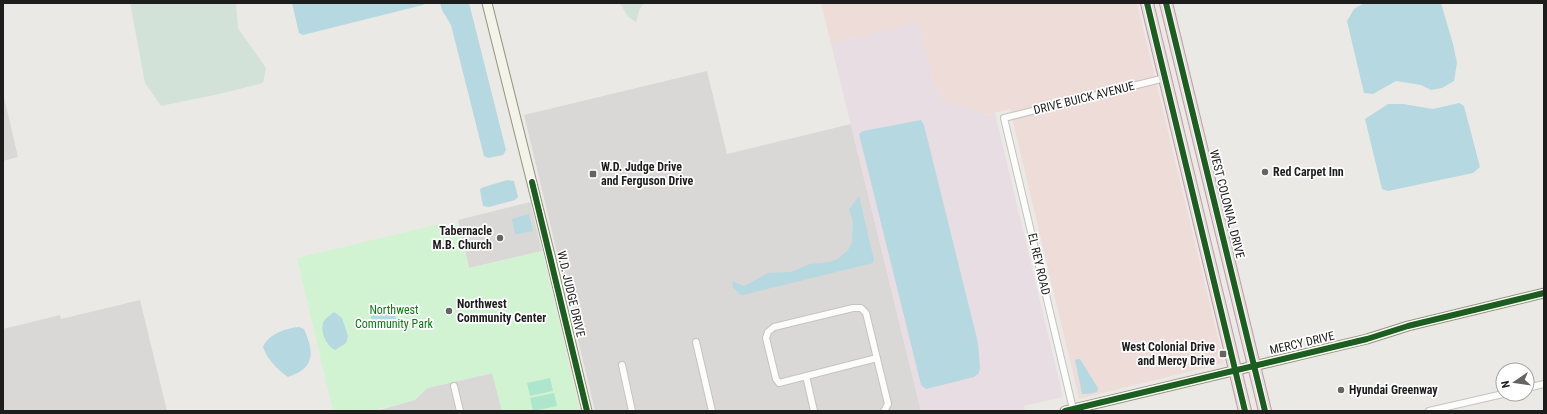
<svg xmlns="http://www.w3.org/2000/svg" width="1547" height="414" viewBox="0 0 1547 414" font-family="'Roboto Condensed',sans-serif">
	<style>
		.residential { fill: #dad8d6 }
		.commercial { fill: #eedcd9 }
		.industrial { fill: #e9dde4 }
		.religious { fill: #d9d8d7 }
		.wetland { fill: #d2e2d9 }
		.park { fill: #d1f3d1 }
		.pitch { fill: #aee5cd }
		.water { fill: #b6d8e0 }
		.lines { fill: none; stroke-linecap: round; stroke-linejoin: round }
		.street-casing { stroke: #c4c3c1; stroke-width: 8 }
		.secondary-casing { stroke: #94957c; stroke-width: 11 }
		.highway-casing { stroke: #c19ba6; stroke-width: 14 }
		.street { stroke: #fcfcfb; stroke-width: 6 }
		.secondary { stroke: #f3f3e9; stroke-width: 9 }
		.highway { stroke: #e9dedf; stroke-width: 12 }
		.cycleway-casing { stroke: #fff; stroke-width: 8 }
		.cycleway { stroke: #1b5e20; stroke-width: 6 }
		.poi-dot { fill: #656463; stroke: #fff; stroke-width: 1.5 }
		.labels { text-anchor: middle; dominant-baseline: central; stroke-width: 3.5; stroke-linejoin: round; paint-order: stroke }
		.street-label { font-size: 12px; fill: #1d1d1d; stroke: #fff }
		.poi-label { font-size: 12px; font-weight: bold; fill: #1d1d1d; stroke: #fff; text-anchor: start }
		.park-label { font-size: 12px; fill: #077e11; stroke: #fff }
	</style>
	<rect width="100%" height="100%" fill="#ebe9e5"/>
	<path class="residential" d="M 707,71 L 727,154 L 851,124 L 921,411 L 595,411 L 524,115 Z
		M 3,93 L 18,157 L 3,161 Z
		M 140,300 L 167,411 L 3,411 L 3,329 L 60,315 L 61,319 Z
		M 493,373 L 502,411 L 376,411 L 415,400 L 427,388 Z"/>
	<path class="commercial" d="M 821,3 L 1137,3 L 1224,363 L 1079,399 L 1010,109 L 986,115 L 942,99 L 939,88 L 935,89 L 918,22 L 831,44 Z"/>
	<path class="industrial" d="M 918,22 L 935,89 L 939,88 L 942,99 L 986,115 L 995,113 L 1063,397 L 1024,406 L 1025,411 L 921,411 L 831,44 Z"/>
	<path class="religious" d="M 530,202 L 542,251 L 469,268 L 458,220 Z"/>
	<path class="wetland" d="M 130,3 L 236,3 L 238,28 L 266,68 L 263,83 L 219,94 L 161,106 L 145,83 Z
		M 620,3 L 644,3 L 639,11 L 636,22 L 628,17 Z"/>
	<path class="park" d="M 444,223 L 441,229 L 459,225 L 469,268 L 542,251 L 580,411 L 502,411 L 492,373 L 427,388 L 415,400 L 372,411 L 333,411 L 297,258 Z"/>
	<path class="pitch" d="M 550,378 L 553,391 L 530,396 L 527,383 Z
		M 554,393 L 557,406 L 533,411 L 530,398 Z"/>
	<path class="water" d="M 292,3 L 425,3 L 423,5 L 303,35 L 299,33 Z
		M 440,3 L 469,3 L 506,150 L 503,155 L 488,158 L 484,156 L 451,25 L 442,10 Z
		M 1364,3 L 1441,3 L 1453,44 L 1457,63 L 1454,81 L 1442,88 L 1431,90 L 1421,85 L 1396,81 L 1373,94 L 1364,93 L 1347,21 L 1354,9 Z
		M 1459,103 L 1464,106 L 1480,167 L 1473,173 L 1388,191 L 1382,189 L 1365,119 L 1388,104 L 1403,104 L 1433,109 Z
		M 921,120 L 924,125 L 978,343 L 980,369 L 978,374 L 974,377 L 926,389 L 921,385 L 859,134 L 863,131 Z
		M 507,180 L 514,181 L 518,197 L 515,200 L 489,207 L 483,206 L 480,190 L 481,188 Z
		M 859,196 L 874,260 L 873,263 L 743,295 L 739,294 L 733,287 L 732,281 L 744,286 L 768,273 L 791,272 L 810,264 L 830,262 L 839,258 L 848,250 L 852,242 L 853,222 L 849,209 Z
		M 529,214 L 533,231 L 518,234 L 515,234 L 512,219 Z
		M 392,305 L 397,323 L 382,327 L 380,319 L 372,321 L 369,310 Z
		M 334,312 L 342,318 L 348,336 L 346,343 L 335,350 C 326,346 319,330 324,321 C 326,318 330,315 334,312 Z
		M 299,327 L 304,329 C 314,352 316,368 288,377 C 277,369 267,359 263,347 C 268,334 287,328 299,327 Z
		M 1078,359 L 1080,359 L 1098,388 L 1097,392 L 1088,394 L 1082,394 L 1075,360 Z"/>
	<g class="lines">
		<defs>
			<path id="street" d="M 696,342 L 712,411
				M 877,358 L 779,383 L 776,379 L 766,338 L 768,332 L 774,327 L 853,308 L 861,308 L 866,313 L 888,404 L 884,411
				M 622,365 L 632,411
				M 806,376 L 814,411
				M 454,386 L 460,411
				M 1527,388 L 1544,384
				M 1073,409 L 1004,118 L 1165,78
				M 1429,411 L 1503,394"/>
			<path id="secondary" d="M 487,3 L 550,255 L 587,411
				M 1065,411 L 1367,339 L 1408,326 L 1544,293"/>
			<path id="highway" d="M 1147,3 L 1245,411
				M 1166,3 L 1265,411"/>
		</defs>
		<use href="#street" class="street-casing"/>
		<use href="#secondary" class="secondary-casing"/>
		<use href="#highway" class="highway-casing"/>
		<use href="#street" class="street"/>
		<use href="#secondary" class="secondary"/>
		<use href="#highway" class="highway"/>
		<defs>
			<path id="cycleway" d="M 1147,3 L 1245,411
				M 1166,3 L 1265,411
				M 532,182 L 587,411
				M 1065,411 L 1367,339 L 1408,326 L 1544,293"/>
		</defs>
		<use href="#cycleway" class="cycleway-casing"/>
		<use href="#cycleway" class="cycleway"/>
	</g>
	<g class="poi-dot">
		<circle cx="1265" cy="172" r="4"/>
		<rect x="589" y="170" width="8" height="8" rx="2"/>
		<circle cx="500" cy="238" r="4"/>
		<circle cx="449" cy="311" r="4"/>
		<rect x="1219" y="350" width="8" height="8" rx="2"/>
		<circle cx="1341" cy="390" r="4"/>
	</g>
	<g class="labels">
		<g class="street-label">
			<text transform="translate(1084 98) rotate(-14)">DRIVE BUICK AVENUE</text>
			<text transform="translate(1227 204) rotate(76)">WEST COLONIAL DRIVE</text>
			<text transform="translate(1039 264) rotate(77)">EL REY ROAD</text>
			<text transform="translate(571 294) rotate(77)">W.D. JUDGE DRIVE</text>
			<text transform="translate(1302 343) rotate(-13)">MERCY DRIVE</text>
		</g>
		<g class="poi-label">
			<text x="601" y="167">W.D. Judge Drive<tspan x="601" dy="14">and Ferguson Drive</tspan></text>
			<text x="1273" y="172">Red Carpet Inn</text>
			<text x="492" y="231" text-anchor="end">Tabernacle<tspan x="492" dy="14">M.B. Church</tspan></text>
			<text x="457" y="304">Northwest<tspan x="457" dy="14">Community Center</tspan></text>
			<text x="1215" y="347" text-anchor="end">West Colonial Drive<tspan x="1215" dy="14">and Mercy Drive</tspan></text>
			<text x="1349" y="390">Hyundai Greenway</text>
		</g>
		<g class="park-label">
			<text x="394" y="310">Northwest<tspan x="394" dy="14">Community Park</tspan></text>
		</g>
	</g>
	<rect width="1547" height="414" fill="none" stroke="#1d1d1d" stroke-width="8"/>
	<g transform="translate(1515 382) rotate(257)"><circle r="19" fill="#ffffff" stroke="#a5a5a5"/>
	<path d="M0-3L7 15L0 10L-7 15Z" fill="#656463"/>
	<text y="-6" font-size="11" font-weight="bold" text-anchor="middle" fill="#1d1d1d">N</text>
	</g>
</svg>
